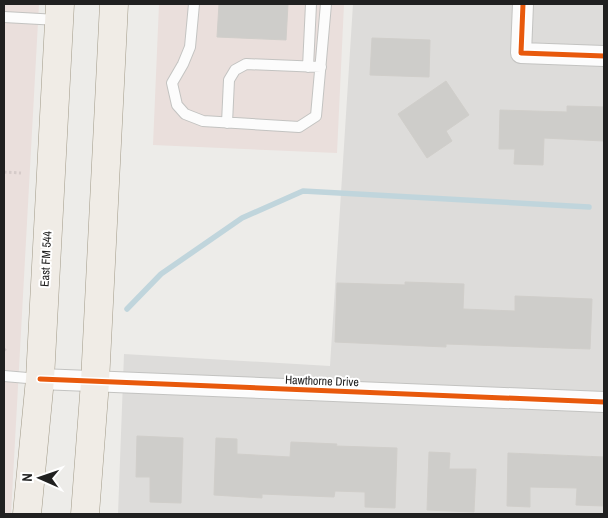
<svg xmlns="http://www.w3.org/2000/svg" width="608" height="518" viewBox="0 0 608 518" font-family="'Archivo Narrow',sans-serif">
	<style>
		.residential { fill: #dddcda }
		.commercial { fill: #eadfdc }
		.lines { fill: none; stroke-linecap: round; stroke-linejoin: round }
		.stream { stroke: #c0d5dc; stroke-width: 5.5 }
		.building { fill: #cecdca; stroke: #d0ceca }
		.lane-casing { stroke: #c3c3c1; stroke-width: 12 }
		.street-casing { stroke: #c3c3c1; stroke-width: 22 }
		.primary-casing { stroke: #a19a88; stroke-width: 29 }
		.path { stroke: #d5cbc9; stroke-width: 3; stroke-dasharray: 2.5 2.5; stroke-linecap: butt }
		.lane { stroke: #fcfcfc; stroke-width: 10 }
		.street { stroke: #fcfcfc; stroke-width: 20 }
		.primary { stroke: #f0ece6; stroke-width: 28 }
		.cycleway-casing { stroke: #fff; stroke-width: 8 }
		.cycleway { stroke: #e8590c; stroke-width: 5 }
		.labels { text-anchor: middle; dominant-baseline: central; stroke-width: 4; stroke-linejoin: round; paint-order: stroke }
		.street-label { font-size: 12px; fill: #202020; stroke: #fff }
	</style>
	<rect width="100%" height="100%" fill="#edece9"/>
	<path class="residential" d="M 353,4 L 604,4 L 604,514 L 118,514 L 124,354 L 330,366 Z"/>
	<path class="commercial" d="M 4,4 L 39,4 L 11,514 L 4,514 Z
		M 159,4 L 344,4 L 337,153 L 153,145 Z"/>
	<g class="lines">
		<path class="stream" d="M 127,309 L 161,274 L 242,218 L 303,191 L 589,207"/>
	</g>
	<path class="building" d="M 219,4 L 288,4 L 286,40 L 217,37 Z
		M 372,38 L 430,40 L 429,77 L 370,75 Z
		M 446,81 L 469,115 L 446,131 L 452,141 L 427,158 L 398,114 Z
		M 567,106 L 604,107 L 604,141 L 544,138 L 543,165 L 514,164 L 515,149 L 499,149 L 500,110 L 567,112 Z
		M 405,282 L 464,284 L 463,309 L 515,311 L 515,296 L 592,299 L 590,349 L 446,344 L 446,347 L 335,342 L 337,283 L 405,285 Z
		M 137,436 L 183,438 L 181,503 L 150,502 L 150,477 L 136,477 Z
		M 216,438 L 237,439 L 237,454 L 290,457 L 291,442 L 337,444 L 336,446 L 397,448 L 395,508 L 365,507 L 365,492 L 335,491 L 334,497 L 262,494 L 262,498 L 214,495 Z
		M 429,452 L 450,453 L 449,469 L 476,469 L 474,512 L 427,510 Z
		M 508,453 L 604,457 L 604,506 L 576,505 L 577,488 L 530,487 L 530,507 L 507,506 Z"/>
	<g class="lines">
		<defs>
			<path id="lane" d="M 194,4 L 190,47 L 183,64 L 172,83 L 177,105 L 185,114 L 203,121 L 299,127 L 316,116 L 326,4
				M 4,17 L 58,20
				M 308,67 L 311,4
				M 227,123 L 229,80 L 235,70 L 246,64 L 321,67
				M 4,376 L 39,379"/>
			<path id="street" d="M 523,4 L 521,53 L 604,56
				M 40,379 L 604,402"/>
			<path id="primary" d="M 27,514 L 40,379 L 60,4
				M 85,514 L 95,382 L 114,4"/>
		</defs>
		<use href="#lane" class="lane-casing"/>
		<use href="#street" class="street-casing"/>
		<use href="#primary" class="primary-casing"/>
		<path class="path" d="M 4,172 L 21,173
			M 4,349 L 6,351"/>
		<use href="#lane" class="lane"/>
		<use href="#street" class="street"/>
		<use href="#primary" class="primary"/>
		<defs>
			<path id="cycleway" d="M 523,4 L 521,53 L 604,56
				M 40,379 L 604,402"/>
		</defs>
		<use href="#cycleway" class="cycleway-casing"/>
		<use href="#cycleway" class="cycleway"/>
	</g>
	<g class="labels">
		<g class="street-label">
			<text transform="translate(46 259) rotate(-87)">East FM 544</text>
			<text transform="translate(322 381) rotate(2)">Hawthorne Drive</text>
		</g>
	</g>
	<rect width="608" height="518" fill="none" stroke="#202020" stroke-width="10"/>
	<g transform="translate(40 478) rotate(272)" stroke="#ffffff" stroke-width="4" paint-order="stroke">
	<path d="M0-4L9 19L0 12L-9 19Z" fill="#202020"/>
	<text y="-8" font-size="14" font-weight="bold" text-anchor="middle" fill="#202020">N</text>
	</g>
</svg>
